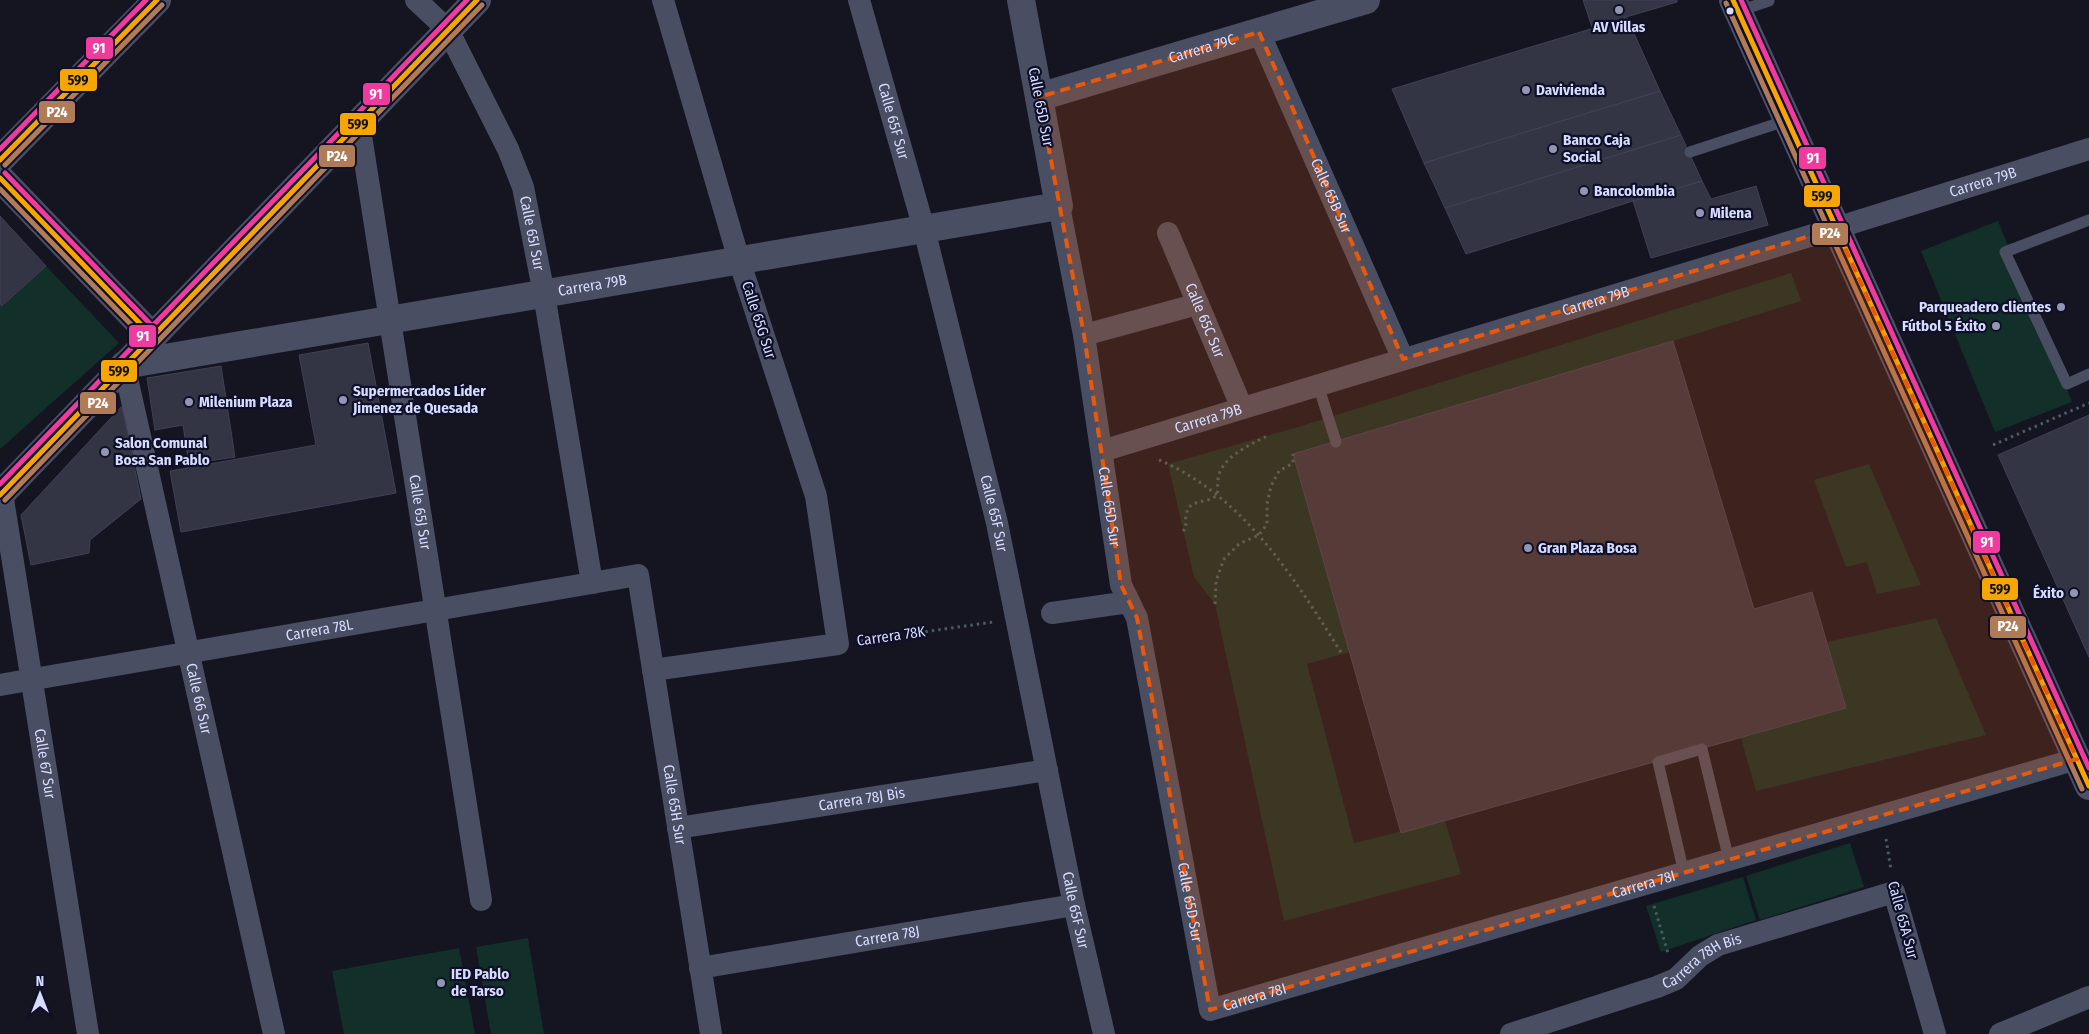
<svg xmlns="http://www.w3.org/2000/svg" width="2089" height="1034" viewBox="0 0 2089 1034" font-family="'Fira Sans Condensed',sans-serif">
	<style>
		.green { fill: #122f29 }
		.building { fill: #333444; stroke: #404057 }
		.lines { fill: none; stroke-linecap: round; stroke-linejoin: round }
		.path { stroke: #475c64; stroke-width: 3; stroke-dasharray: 2.5 4; stroke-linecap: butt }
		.service { stroke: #494e63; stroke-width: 11 }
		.minor { stroke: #494e63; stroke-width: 22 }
		.tertiary { stroke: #494e63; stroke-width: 28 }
		.secondary { stroke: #4c5169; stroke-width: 28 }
		.bus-1-casing { stroke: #0f1028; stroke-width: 9 }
		.bus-2-casing { stroke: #0f1028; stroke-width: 9 }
		.bus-3-casing { stroke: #0f1028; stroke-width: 9 }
		.bus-1 { stroke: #f7a600; stroke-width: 5 }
		.bus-2 { stroke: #b07c57; stroke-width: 5 }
		.bus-3 { stroke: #f13a9d; stroke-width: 5 }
		.marked { fill: #e8590c; fill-opacity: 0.2; stroke: #e8590c; stroke-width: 4; stroke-dasharray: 10 6; stroke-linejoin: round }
		.poi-dot { fill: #9296b2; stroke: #0f1028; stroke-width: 2 }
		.bus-dot { fill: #d6dbff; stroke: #0f1028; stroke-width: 2 }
		.labels { text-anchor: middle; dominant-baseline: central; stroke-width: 4.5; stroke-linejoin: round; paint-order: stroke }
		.poi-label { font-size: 15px; font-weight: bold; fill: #d6dbff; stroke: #0f1028; text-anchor: start }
		.street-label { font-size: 15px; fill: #d6dbff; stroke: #0f1028 }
		.line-badge { stroke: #0f1028; stroke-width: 2 }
		.badge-label { font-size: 14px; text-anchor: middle; font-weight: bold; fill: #fff }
		.pale-badge-label { font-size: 14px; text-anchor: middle; font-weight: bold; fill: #111 }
	</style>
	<rect width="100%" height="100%" fill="#151522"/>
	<path class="green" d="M 1998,221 L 2072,402 L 1995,432 L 1921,251 Z
		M 46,266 L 119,343 L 0,449 L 0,304 L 3,306 Z
		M 1791,273 L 1801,301 L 1673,341 L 1293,454 L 1350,652 L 1307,664 L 1354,843 L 1445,821 L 1461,874 L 1284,921 L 1215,604 L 1194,577 L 1168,464 L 1295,428 Z
		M 1869,464 L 1921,585 L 1877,594 L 1867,562 L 1846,567 L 1814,480 Z
		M 1936,618 L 1986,735 L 1756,791 L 1741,738 L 1846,708 L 1827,642 Z
		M 1850,843 L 1864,887 L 1760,920 L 1746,876 Z
		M 1743,877 L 1756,920 L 1661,952 L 1646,906 Z
		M 528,938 L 544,1034 L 491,1034 L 476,947 Z
		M 459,948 L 475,1034 L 344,1034 L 332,971 Z"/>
	<path class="building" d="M 1583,0 L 1677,0 L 1677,2 L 1592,27 Z
		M 1627,18 L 1660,91 L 1424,163 L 1392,89 Z
		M 1660,91 L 1681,135 L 1445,208 L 1424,163 Z
		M 1681,135 L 1702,181 L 1633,201 L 1466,254 L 1445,208 Z
		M 1702,181 L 1711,199 L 1756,186 L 1768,225 L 1651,258 L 1633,201 Z
		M 0,216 L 46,266 L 2,306 L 0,304 Z
		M 1673,341 L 1754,609 L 1812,592 L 1846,708 L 1401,833 L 1293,454 Z
		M 368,343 L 396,493 L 181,532 L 170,471 L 316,445 L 299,355 Z
		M 221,366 L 235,457 L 189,464 L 183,425 L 155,430 L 147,378 Z
		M 122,406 L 141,499 L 90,540 L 89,553 L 31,565 L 21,515 Z
		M 2089,415 L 2089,657 L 1998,455 Z"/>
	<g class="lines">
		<path class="path" d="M 1993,445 L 2089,403
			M 1159,460 C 1244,496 1295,579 1342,654
			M 1183,531 L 1186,528 C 1186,524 1185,520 1186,516 C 1188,497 1207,505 1217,495 C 1218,490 1217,485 1218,479 C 1221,457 1250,445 1267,436
			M 1215,604 L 1216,581 L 1224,559 L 1239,544 L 1259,535 L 1267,524 L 1267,504 L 1271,486 L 1279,471 L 1293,463 L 1293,454
			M 861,641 L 993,622
			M 1886,839 L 1891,870
			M 1654,906 L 1668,953"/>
		<path class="service" d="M 1739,11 L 1769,1
			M 1690,152 L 1788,120
			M 2089,220 L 2005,252 L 2067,384 L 2089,374
			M 1318,385 L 1336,442
			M 1684,873 L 1658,762 L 1702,749 L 1729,860"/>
		<g class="minor">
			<path id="s1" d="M 416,0 L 448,30 L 508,149 L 523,187 L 544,294 L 592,583"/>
			<path id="s2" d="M 859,0 L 924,229 L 997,523 L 1074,905 L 1104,1034"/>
			<path id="s3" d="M 1259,32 L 1403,359"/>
			<path id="s4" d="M 359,123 L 481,900"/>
			<path id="s5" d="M 1059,206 L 1084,335 L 1121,585 L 1137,618 L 1210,1010 L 2077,759"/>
			<path id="s6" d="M 1168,233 L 1242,408"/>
			<path d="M 1084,335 L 1198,304"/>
			<path id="s7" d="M 124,365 L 274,1034"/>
			<path id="s8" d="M 1102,451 L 1836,228 L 2089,149"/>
			<path id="s9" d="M 2,493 L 88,1034"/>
			<path d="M 1052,613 L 1129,602"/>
			<path d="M 653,670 L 838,644 L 816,496 L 739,260 L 663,0"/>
			<path id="s10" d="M 0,685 L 638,575 L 711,1034"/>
			<path id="s11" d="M 678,828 L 1047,770"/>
			<path id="s12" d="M 700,968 L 1074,905"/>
			<path id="s13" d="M 1511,1034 L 1657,987 L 1676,979 L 1700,956 L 1718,945 L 1894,892 L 1935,1034"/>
			<path d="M 2000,1034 L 2089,997"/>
		</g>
		<g class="tertiary">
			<path id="s14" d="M 1039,97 L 1366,0"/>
			<path d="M 0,160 L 157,0"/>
			<path d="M 0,178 L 152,336"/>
			<path id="s15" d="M 124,365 L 1059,206 L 1021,0"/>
			<path d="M 0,495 L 477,0"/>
		</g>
		<path class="secondary" d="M 1733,0 L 2089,786"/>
		<defs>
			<path id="bus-1" d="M 1733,0 L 2089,786
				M 0,160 L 157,0
				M 0,178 L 152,336
				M 0,495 L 477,0"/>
			<path id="bus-2" d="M 1726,3 L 2082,789
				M 5,165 L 162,5
				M 0,189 L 147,341
				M 5,500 L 482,5"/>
			<path id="bus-3" d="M 1741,0 L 2089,768
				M 0,149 L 146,0
				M 5,173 L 157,331
				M 0,484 L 467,0"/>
		</defs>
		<use href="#bus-1" class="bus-1-casing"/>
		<use href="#bus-2" class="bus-2-casing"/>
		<use href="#bus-3" class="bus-3-casing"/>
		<use href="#bus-1" class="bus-1"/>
		<use href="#bus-2" class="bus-2"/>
		<use href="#bus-3" class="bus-3"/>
	</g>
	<path class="marked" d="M 1259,32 L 1403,359 L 1836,228 L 2077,759 L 1210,1010 L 1137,618 L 1121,585 L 1084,335 L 1039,97 Z"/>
	<g class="poi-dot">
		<circle cx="1619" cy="10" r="5"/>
		<circle cx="1526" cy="90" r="5"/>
		<circle cx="1553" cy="149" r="5"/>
		<circle cx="1584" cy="191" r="5"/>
		<circle cx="1700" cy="213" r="5"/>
		<circle cx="2061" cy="307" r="5"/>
		<circle cx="1996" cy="326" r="5"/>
		<circle cx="343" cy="400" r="5"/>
		<circle cx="189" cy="402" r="5"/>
		<circle cx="105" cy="452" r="5"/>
		<circle cx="1528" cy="548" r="5"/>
		<circle cx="2074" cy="593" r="5"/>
		<circle cx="441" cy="983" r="5"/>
	</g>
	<circle class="bus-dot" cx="1730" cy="11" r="4.5"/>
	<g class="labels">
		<g class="poi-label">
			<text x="1619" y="27" text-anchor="middle">AV Villas</text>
			<text x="1536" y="90">Davivienda</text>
			<text x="1563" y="140">Banco Caja<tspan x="1563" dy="17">Social</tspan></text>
			<text x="1594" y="191">Bancolombia</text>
			<text x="1710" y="213">Milena</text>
			<text x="2051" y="307" text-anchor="end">Parqueadero clientes</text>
			<text x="1986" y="326" text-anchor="end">Fútbol 5 Éxito</text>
			<text x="353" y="391">Supermercados Líder<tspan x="353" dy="17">Jimenez de Quesada</tspan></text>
			<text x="199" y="402">Milenium Plaza</text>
			<text x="115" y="443">Salon Comunal<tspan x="115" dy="17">Bosa San Pablo</tspan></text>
			<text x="1538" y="548">Gran Plaza Bosa</text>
			<text x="2064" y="593" text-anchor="end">Éxito</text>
			<text x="451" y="974">IED Pablo<tspan x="451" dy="17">de Tarso</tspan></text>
		</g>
		<g class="street-label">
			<text stroke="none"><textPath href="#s14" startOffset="170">Carrera 79C</textPath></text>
			<text transform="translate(1041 107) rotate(79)">Calle 65D Sur</text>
			<text stroke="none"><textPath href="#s2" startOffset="126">Calle 65F Sur</textPath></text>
			<text stroke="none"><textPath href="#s8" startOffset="921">Carrera 79B</textPath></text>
			<text stroke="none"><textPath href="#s3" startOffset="179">Calle 65B Sur</textPath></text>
			<text stroke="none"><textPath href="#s1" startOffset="265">Calle 65I Sur</textPath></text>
			<text stroke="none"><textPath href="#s15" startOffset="475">Carrera 79B</textPath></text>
			<text stroke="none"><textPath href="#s8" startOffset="516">Carrera 79B</textPath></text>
			<text transform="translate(759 320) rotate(72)">Calle 65G Sur</text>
			<text stroke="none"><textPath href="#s6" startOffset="95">Calle 65C Sur</textPath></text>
			<text stroke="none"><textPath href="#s8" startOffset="111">Carrera 79B</textPath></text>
			<text stroke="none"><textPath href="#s5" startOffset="305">Calle 65D Sur</textPath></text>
			<text stroke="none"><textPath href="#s4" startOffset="394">Calle 65J Sur</textPath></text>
			<text stroke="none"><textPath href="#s2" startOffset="531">Calle 65F Sur</textPath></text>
			<text stroke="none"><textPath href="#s10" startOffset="324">Carrera 78L</textPath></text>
			<text transform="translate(891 636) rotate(-8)">Carrera 78K</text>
			<text stroke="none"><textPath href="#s7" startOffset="342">Calle 66 Sur</textPath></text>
			<text stroke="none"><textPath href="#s9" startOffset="274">Calle 67 Sur</textPath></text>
			<text stroke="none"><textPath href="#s11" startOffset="186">Carrera 78J Bis</textPath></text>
			<text stroke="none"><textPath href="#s10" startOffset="880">Calle 65H Sur</textPath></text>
			<text stroke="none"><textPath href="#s5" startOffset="1271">Carrera 78I</textPath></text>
			<text stroke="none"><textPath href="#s5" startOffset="710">Calle 65D Sur</textPath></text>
			<text stroke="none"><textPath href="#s2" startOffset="936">Calle 65F Sur</textPath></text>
			<text transform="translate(1903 920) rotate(75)">Calle 65A Sur</text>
			<text stroke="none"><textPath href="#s12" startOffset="190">Carrera 78J</textPath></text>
			<text stroke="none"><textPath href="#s13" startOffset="206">Carrera 78H Bis</textPath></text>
			<text stroke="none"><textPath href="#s5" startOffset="866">Carrera 78I</textPath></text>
		</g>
	</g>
	<g class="line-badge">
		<rect x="85" y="36" width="29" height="24" rx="5" fill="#f13a9d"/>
		<rect x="59" y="68" width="39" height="24" rx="5" fill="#f7a600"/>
		<rect x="362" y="82" width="29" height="24" rx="5" fill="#f13a9d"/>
		<rect x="38" y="100" width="38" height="24" rx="5" fill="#b07c57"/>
		<rect x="339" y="112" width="38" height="24" rx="5" fill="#f7a600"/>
		<rect x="318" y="144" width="38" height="24" rx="5" fill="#b07c57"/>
		<rect x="1798" y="146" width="29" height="24" rx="5" fill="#f13a9d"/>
		<rect x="1803" y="184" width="38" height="24" rx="5" fill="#f7a600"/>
		<rect x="1811" y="222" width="38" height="24" rx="5" fill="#b07c57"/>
		<rect x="128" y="324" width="29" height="24" rx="5" fill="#f13a9d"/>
		<rect x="100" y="359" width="38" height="24" rx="5" fill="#f7a600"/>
		<rect x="79" y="391" width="38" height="24" rx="5" fill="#b07c57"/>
		<rect x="1972" y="530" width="29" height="24" rx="5" fill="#f13a9d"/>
		<rect x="1981" y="577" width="38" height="24" rx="5" fill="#f7a600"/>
		<rect x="1989" y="615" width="38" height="24" rx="5" fill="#b07c57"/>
	</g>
	<g class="badge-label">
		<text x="99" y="53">91</text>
		<text x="376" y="99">91</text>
		<text x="57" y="117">P24</text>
		<text x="337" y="161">P24</text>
		<text x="1813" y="163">91</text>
		<text x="1830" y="238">P24</text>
		<text x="143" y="341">91</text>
		<text x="98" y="408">P24</text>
		<text x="1987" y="547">91</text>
		<text x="2008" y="631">P24</text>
	</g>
	<g class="pale-badge-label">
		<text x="78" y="85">599</text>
		<text x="358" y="129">599</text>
		<text x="1822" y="201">599</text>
		<text x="119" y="376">599</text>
		<text x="2000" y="594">599</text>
	</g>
	<g transform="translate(40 994)" stroke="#0f1028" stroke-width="4" paint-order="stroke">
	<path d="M0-4L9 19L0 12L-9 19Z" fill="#d6dbff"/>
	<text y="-8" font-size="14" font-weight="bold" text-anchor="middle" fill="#d6dbff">N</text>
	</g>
</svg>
